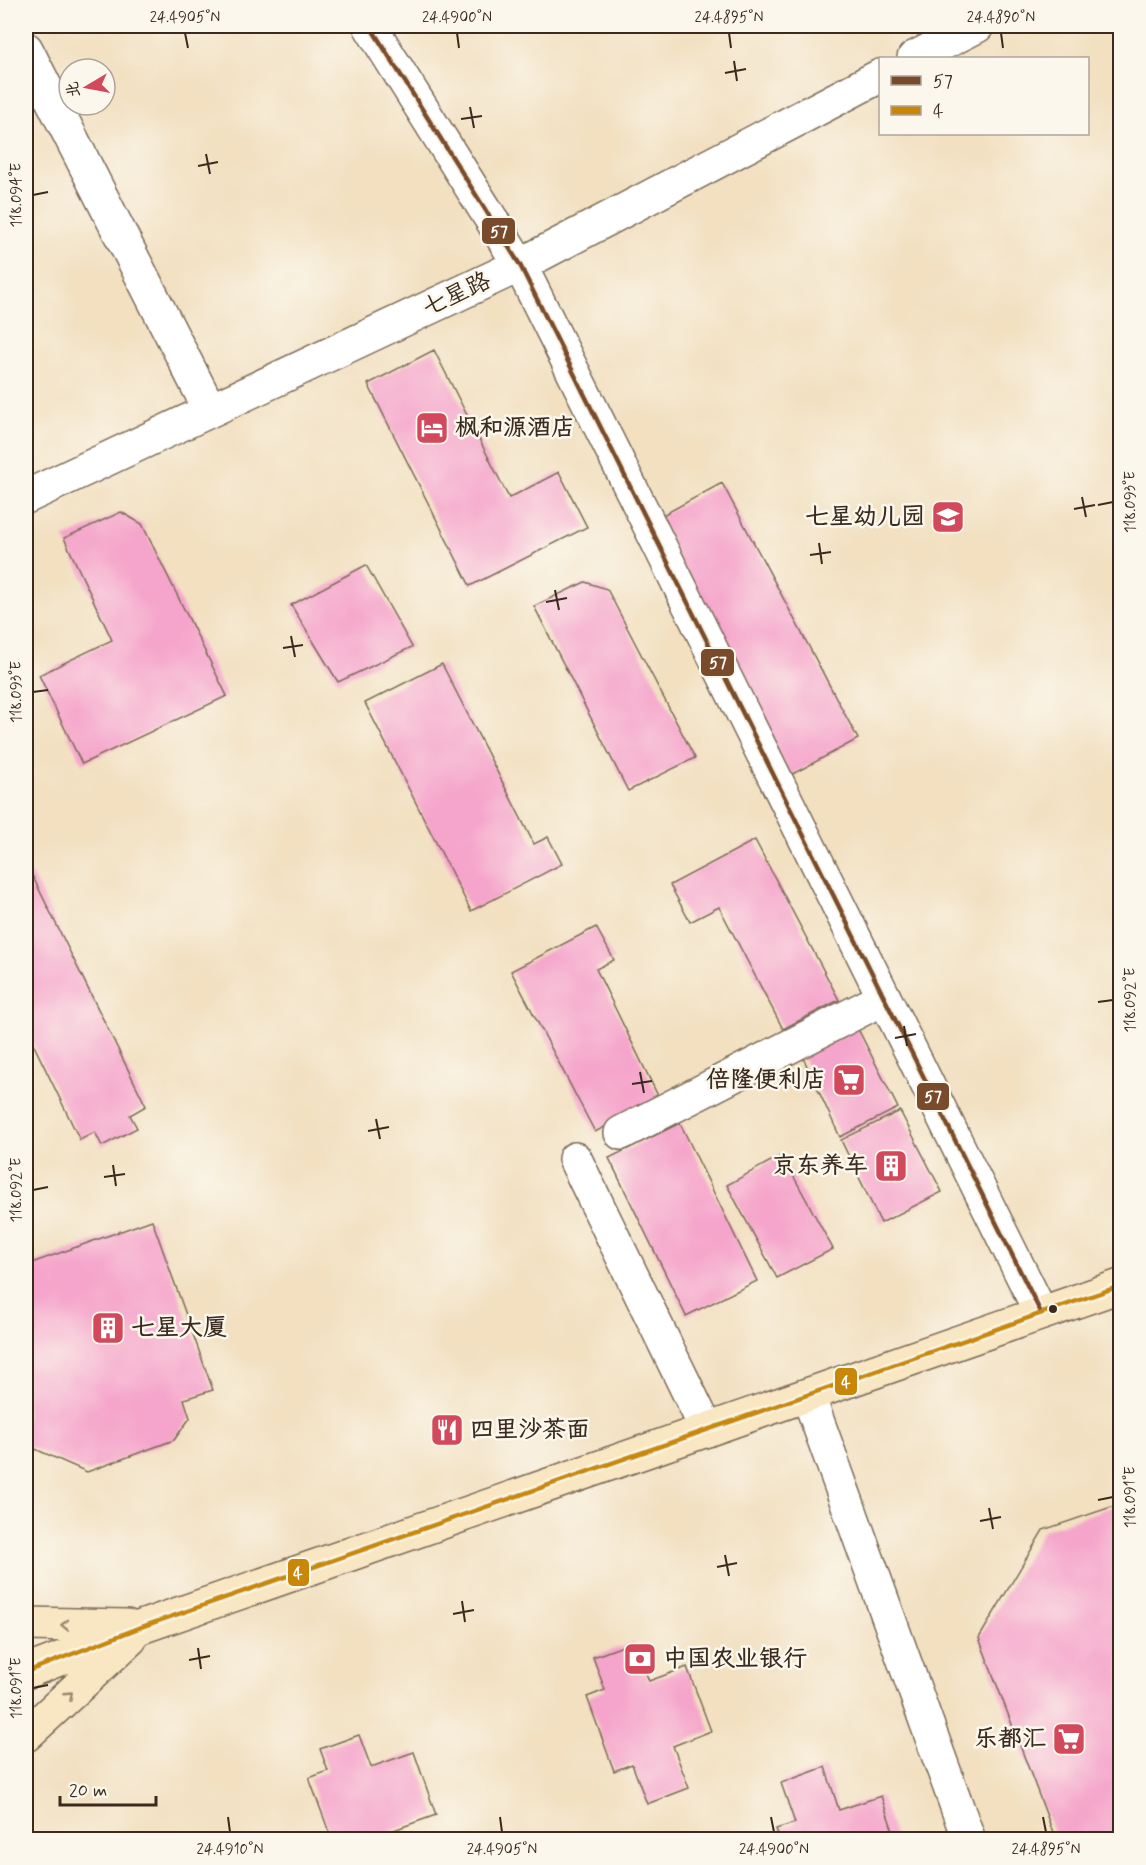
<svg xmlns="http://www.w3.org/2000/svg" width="1146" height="1865" viewBox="0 0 1146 1865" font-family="Mynerve,'LXGW WenKai TC',sans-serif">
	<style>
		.building { fill: #f5a5cb }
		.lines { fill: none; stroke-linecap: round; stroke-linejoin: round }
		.minor-casing { stroke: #7b6a57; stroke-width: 36 }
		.secondary-casing { stroke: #7b6a57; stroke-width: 36 }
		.minor { stroke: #fff; stroke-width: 33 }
		.secondary { stroke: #f9e7c3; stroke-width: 33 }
		.bus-1-casing { stroke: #fbf7ec; stroke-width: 9 }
		.bus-2-casing { stroke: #fbf7ec; stroke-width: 9 }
		.bus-1 { stroke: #7a4b2a; stroke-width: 4.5 }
		.bus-2 { stroke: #c88708; stroke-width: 4.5 }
		.oneway { stroke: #9a8870 }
		.ticks { fill: none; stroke: #3b2a1e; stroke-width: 2 }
		.bus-dot { fill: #3b2a1e; stroke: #fbf7ec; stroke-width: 2 }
		.labels { text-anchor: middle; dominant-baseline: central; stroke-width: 5; stroke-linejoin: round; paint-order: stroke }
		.street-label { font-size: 24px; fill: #3b2a1e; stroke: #fbf7ec }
		.poi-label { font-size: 24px; font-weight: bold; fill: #3b2a1e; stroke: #fbf7ec; text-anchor: start }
		.line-badge { stroke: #fbf7ec; stroke-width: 2 }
		.badge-label { font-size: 16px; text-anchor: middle; font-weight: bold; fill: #fff }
		.neatline { fill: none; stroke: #3b2a1e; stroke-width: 2 }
		.ticks-label { font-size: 15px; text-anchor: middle; fill: #3b2a1e }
	</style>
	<rect width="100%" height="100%" fill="#fbf7ec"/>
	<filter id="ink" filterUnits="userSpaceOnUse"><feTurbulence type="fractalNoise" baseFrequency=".0167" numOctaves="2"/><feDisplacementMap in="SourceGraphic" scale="12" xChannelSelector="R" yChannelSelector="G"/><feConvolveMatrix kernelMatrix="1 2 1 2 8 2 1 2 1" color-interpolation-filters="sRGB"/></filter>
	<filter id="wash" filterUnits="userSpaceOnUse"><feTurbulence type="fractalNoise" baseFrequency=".008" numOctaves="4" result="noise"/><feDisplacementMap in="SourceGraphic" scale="24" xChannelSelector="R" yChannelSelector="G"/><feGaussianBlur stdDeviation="1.35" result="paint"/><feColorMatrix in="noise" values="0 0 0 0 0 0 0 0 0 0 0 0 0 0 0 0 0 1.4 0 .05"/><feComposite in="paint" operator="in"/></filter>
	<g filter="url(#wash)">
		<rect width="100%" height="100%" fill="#f2e0c1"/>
		<g id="blocks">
			<path class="building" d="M 434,350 L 509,498 L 559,472 L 587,527 L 470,586 L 368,384 Z
				M 722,483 L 858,739 L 789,776 L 652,521 Z
				M 121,512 L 142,524 L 227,696 L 82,764 L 39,675 L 112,640 L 64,538 Z
				M 366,565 L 412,647 L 338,682 L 291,605 Z
				M 585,582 L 607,589 L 695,758 L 628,791 L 534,606 Z
				M 442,664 L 534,844 L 548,837 L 562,864 L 471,911 L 365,703 Z
				M 755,840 L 839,1000 L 783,1029 L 719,907 L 690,922 L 670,885 Z
				M 26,863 L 146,1106 L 130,1115 L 137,1128 L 102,1146 L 95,1132 L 80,1140 L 26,1029 Z
				M 596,927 L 614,960 L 596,969 L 659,1098 L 595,1132 L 511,971 Z
				M 855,1023 L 898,1108 L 840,1137 L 800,1051 Z
				M 900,1111 L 942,1192 L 881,1223 L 841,1140 Z
				M 680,1123 L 757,1281 L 686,1316 L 609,1158 Z
				M 782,1155 L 833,1249 L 777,1278 L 727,1185 Z
				M 152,1220 L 213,1390 L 184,1399 L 190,1418 L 174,1440 L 87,1472 L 26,1445 L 26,1265 Z
				M 1120,1504 L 1120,1840 L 1056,1840 L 979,1638 L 1043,1530 Z
				M 634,1642 L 649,1681 L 687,1667 L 711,1731 L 673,1746 L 689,1788 L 647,1804 L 632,1764 L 614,1771 L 587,1697 L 605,1690 L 593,1657 Z
				M 359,1735 L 371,1767 L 414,1752 L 436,1815 L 391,1831 L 394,1840 L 332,1840 L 309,1778 L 328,1771 L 320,1749 Z
				M 825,1767 L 839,1810 L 881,1796 L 896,1840 L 780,1840 L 776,1829 L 795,1823 L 781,1783 Z"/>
		</g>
	</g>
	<g filter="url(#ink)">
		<use href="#blocks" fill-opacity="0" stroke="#7b6a57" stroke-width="1.5"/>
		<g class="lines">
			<defs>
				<path id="minor" d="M 370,26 L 520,265 L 1041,1313
					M 26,49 L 210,410
					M 914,58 L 977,26
					M 26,497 L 520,265 L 880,76
					M 621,1133 L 884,998
					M 575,1159 L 707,1430
					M 808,1395 L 969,1840"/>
				<path id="secondary" d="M 26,1624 L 127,1626
					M 26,1672 L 144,1626 L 1120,1286
					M 26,1735 L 130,1639"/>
			</defs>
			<use href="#minor" class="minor-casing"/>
			<use href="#secondary" class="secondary-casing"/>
			<use href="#minor" class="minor"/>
			<use href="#secondary" class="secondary"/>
			<defs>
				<path id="bus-1" d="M 370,26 L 520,265 L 1041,1313"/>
				<path id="bus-2" d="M 26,1672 L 144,1626 L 1120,1286"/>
			</defs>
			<use href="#bus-1" class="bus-1-casing"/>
			<use href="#bus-2" class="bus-2-casing"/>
			<use href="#bus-1" class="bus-1"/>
			<use href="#bus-2" class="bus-2"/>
		</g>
		<defs><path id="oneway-chevron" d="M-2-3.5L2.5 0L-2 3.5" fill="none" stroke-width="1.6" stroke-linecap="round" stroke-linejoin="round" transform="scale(1.5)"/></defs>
		<g class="oneway">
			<use href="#oneway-chevron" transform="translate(65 1625) rotate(-179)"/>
			<use href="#oneway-chevron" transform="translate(69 1695) rotate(-43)"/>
		</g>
	</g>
	<path class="ticks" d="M 185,33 L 188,48M 457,33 L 459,48M 729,33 L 731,48M 1001,33 L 1003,48M 734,61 L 737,81M 725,73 L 746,69M 470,107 L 474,128M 461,119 L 482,116M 206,154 L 210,174M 198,166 L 218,162M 33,195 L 48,192M 1082,497 L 1086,517M 1098,505 L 1113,502M 1074,509 L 1095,505M 819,543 L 822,564M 810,555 L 831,552M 555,590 L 559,610M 546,602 L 567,598M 291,636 L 295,657M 283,648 L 303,645M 33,692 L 48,690M 1098,1002 L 1113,1000M 904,1026 L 907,1046M 895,1038 L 916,1034M 640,1072 L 644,1093M 632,1084 L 652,1081M 376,1119 L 380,1139M 368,1131 L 389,1127M 113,1165 L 116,1186M 104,1177 L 125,1174M 33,1190 L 48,1187M 1098,1500 L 1113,1497M 989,1508 L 993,1529M 980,1521 L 1001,1517M 725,1555 L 729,1576M 717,1567 L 737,1563M 462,1601 L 465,1622M 453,1614 L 474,1610M 198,1648 L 201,1669M 189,1660 L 210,1656M 33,1688 L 48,1685M 228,1817 L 230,1832M 500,1817 L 502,1832M 771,1817 L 774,1832M 1043,1817 L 1046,1832"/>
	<defs>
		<symbol id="hotel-square" viewBox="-11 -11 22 22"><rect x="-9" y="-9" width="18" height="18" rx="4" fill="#d1495b" stroke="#fbf7ec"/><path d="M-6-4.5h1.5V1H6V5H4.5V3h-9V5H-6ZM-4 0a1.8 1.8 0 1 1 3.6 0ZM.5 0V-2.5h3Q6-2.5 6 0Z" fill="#fff"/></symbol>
		<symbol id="school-square" viewBox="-11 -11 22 22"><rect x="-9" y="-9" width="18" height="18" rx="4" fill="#d1495b" stroke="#fbf7ec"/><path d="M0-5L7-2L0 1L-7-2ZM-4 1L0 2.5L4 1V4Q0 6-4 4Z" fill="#fff"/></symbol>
		<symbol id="supermarket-square" viewBox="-11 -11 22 22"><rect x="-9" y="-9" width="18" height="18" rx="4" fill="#d1495b" stroke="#fbf7ec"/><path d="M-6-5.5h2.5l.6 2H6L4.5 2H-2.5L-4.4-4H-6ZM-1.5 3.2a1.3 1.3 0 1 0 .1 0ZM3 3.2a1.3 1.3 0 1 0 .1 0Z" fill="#fff"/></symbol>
		<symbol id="building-square" viewBox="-11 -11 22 22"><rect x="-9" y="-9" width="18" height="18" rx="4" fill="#d1495b" stroke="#fbf7ec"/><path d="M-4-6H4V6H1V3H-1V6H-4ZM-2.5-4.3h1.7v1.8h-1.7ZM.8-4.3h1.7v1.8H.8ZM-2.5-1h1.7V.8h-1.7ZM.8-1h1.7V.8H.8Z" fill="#fff"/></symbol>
		<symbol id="restaurant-square" viewBox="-11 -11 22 22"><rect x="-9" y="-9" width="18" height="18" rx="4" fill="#d1495b" stroke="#fbf7ec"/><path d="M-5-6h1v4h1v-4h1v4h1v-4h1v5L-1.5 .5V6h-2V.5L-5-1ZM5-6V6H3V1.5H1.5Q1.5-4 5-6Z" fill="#fff"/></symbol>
		<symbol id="bank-square" viewBox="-11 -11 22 22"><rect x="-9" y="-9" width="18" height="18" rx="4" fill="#d1495b" stroke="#fbf7ec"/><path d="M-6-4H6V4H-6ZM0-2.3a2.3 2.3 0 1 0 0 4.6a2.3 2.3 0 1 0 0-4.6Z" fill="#fff"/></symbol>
	</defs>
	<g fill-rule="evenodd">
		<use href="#hotel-square" x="413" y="409" width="38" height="38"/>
		<use href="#school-square" x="929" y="498" width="38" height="38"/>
		<use href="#supermarket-square" x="830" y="1061" width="38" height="38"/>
		<use href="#building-square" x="872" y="1147" width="38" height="38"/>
		<use href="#building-square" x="89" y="1309" width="38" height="38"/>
		<use href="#restaurant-square" x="428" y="1411" width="38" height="38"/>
		<use href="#bank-square" x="621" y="1640" width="38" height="38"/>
		<use href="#supermarket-square" x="1050" y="1720" width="38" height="38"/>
	</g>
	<circle class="bus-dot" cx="1053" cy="1309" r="5"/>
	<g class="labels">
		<g class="street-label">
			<text transform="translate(457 295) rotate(-25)">七星路</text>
		</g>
		<g class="poi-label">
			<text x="455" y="428">枫和源酒店</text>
			<text x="925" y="517" text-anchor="end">七星幼儿园</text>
			<text x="826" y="1080" text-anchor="end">倍隆便利店</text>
			<text x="868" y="1166" text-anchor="end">京东养车</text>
			<text x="131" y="1328">七星大厦</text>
			<text x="470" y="1430">四里沙茶面</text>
			<text x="663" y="1659">中国农业银行</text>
			<text x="1046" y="1739" text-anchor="end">乐都汇</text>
		</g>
	</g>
	<g class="line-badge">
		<rect x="481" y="217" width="35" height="28" rx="6" fill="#7a4b2a"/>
		<rect x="700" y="648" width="35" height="29" rx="6" fill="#7a4b2a"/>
		<rect x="916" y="1082" width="34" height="29" rx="6" fill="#7a4b2a"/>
		<rect x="834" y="1367" width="24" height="29" rx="6" fill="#c88708"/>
		<rect x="287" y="1558" width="23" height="29" rx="6" fill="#c88708"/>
	</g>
	<g class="badge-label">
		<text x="499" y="237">57</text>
		<text x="718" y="668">57</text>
		<text x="933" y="1102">57</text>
		<text x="846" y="1387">4</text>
		<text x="298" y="1578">4</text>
	</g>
	<rect width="1146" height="1865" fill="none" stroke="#fbf7ec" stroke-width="66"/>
	<rect x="879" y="57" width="210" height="78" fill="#fbf7ec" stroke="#aea59a" stroke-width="1.5"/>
	<rect x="891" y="76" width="30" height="9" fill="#7a4b2a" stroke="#aea59a" stroke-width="1.5"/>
	<text x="933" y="87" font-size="18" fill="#3b2a1e">57</text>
	<rect x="891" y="106" width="30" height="9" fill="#c88708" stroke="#aea59a" stroke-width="1.5"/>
	<text x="933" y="117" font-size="18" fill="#3b2a1e">4</text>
	<g transform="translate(87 87) rotate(260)"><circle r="28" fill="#fbf7ec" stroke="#aea59a" stroke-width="1.5"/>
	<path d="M0-4.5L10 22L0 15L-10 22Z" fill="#d1495b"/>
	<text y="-9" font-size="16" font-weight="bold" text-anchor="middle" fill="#3b2a1e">北</text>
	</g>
	<path d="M60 1796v9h96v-9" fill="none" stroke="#3b2a1e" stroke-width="3"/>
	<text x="69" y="1796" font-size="18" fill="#3b2a1e" stroke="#fbf7ec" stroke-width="4.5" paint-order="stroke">20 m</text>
	<rect x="33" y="33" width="1080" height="1799" class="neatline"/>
	<g class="ticks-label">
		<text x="185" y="22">24.4905°N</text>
		<text x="457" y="22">24.4900°N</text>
		<text x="729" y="22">24.4895°N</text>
		<text x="1001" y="22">24.4890°N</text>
		<text transform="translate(16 195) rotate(-90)" y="5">118.094°E</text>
		<text transform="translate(1130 502) rotate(-90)" y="5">118.093°E</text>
		<text transform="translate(16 692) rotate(-90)" y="5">118.093°E</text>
		<text transform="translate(1130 1000) rotate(-90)" y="5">118.092°E</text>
		<text transform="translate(16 1190) rotate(-90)" y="5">118.092°E</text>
		<text transform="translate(1130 1497) rotate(-90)" y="5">118.091°E</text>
		<text transform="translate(16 1688) rotate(-90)" y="5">118.091°E</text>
		<text x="230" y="1854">24.4910°N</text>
		<text x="502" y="1854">24.4905°N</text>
		<text x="774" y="1854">24.4900°N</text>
		<text x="1046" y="1854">24.4895°N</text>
	</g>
</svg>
